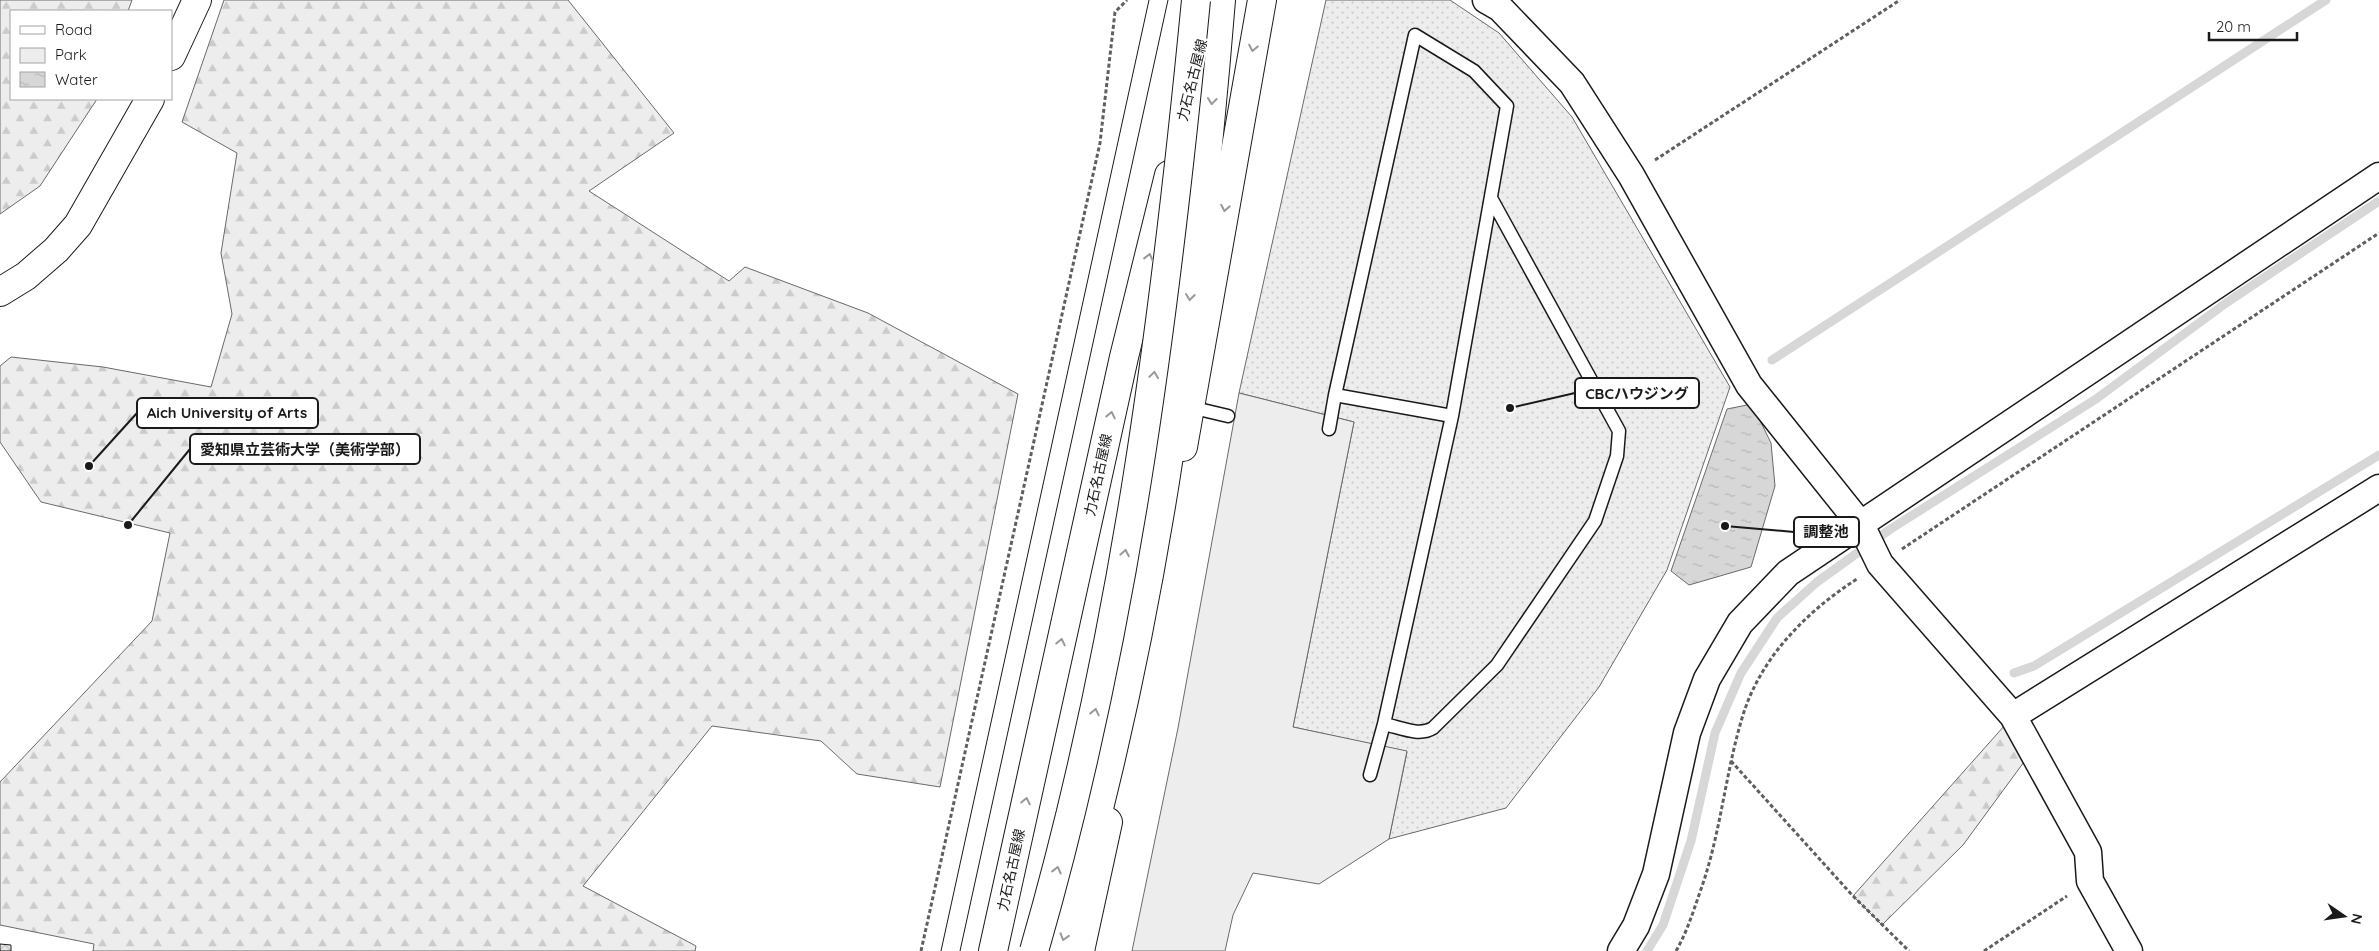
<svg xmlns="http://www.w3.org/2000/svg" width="2379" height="951" viewBox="0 0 2379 951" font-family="Quicksand,'Noto Sans JP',sans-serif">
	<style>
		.green { fill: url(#green-dots); stroke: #6a6a6a }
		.forest { fill: url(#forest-firs); stroke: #6a6a6a }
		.built { fill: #ededed; stroke: #6a6a6a }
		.water { fill: url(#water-ripples); stroke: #6a6a6a }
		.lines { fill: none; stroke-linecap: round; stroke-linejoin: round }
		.stream { stroke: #d7d7d7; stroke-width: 9 }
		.building { fill: url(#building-cross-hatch); stroke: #1a1a1a }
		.service-casing { stroke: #1a1a1a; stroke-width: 15 }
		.minor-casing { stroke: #1a1a1a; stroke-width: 29 }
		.tertiary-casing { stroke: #1a1a1a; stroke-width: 30 }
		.primary-casing { stroke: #1a1a1a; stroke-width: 30 }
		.motorway-casing { stroke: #1a1a1a; stroke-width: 30 }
		.path { stroke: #5f5f5f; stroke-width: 3; stroke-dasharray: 4 2.5; stroke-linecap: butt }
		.service { stroke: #fff; stroke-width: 12 }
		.minor { stroke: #fff; stroke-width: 26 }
		.tertiary { stroke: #fff; stroke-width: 28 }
		.primary { stroke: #fff; stroke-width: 28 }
		.motorway { stroke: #fff; stroke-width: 28 }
		.tram { stroke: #1a1a1a; stroke-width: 1 }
		.motorway-bridge-casing { stroke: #1a1a1a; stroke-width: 30; stroke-linecap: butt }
		.motorway-bridge { stroke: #fff; stroke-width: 28 }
		.oneway { stroke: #989898 }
		.labels { text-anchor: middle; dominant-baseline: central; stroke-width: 4; stroke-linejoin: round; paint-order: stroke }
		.street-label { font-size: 14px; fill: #1a1a1a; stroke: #fff }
		.leader { fill: none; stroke: #1a1a1a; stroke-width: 2 }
		.callout-dot { fill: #1a1a1a; stroke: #fff; stroke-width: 2 }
		.callout { fill: #fff; stroke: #1a1a1a; stroke-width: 2 }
		.callout-label { font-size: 15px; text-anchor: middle; font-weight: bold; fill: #1a1a1a }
	</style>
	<defs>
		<pattern id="green-dots" width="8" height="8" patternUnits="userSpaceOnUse" patternTransform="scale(1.25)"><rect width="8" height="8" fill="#ededed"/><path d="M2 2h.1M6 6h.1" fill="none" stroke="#cbcbcb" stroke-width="1.8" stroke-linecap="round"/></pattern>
		<pattern id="forest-firs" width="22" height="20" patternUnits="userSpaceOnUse" patternTransform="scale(1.25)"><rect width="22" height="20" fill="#ededed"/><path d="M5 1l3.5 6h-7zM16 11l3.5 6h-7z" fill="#cbcbcb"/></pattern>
		<pattern id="water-ripples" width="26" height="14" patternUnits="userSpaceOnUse" patternTransform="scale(1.25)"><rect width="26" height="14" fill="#d7d7d7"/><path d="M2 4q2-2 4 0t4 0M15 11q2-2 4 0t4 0" fill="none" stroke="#b8b8b8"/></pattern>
		<pattern id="building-cross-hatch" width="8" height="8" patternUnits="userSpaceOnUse" patternTransform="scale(1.25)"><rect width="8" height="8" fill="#e6e6e6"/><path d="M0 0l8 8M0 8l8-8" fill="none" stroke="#c5c5c5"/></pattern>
	</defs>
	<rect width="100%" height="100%" fill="#fff"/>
	<path class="green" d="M 1326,0 L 1450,0 L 1499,33 L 1572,117 L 1730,387 L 1667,570 L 1599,687 L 1506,808 L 1389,839 L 1407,752 L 1293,727 L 1354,422 L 1239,393 Z"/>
	<path class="forest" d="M 0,0 L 132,0 L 128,11 L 11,11 L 11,99 L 97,99 L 40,186 L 0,214 Z
		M 224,0 L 568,0 L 674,133 L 589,191 L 729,281 L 745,267 L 868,313 L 1018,394 L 940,787 L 857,774 L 821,741 L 712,726 L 583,886 L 696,946 L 695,951 L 93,951 L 94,944 L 0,925 L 0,782 L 152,621 L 170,533 L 41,502 L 0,442 L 0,366 L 11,357 L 103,367 L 211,387 L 232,314 L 221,253 L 237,153 L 182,122 Z
		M 2013,716 L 2032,751 L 1963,845 L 1882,925 L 1853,896 Z"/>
	<path class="built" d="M 1239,393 L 1354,422 L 1293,727 L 1407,751 L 1389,839 L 1319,884 L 1253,873 L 1233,915 L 1225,951 L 1132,951 L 1178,728 Z"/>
	<path class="water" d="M 1752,404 L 1771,443 L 1775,486 L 1751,567 L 1689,585 L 1671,571 L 1727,409 Z"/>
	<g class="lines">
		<path class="stream" d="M 1772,360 L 2326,0
			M 2014,673 L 2034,666 L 2379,455
			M 1647,951 L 1663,925 L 1691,841 L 1715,733 L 1741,673 L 1777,618 L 1817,582 L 1889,530 L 2096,399 L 2226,303 L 2379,201"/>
	</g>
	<path class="building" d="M 0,944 L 11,945 L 11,951 L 0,951 Z"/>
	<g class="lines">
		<defs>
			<path id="service" d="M 1190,407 L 1228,416
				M 1452,416 L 1335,395 L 1415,35 L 1474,71 L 1507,106 L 1452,416 L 1384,724 C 1399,727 1419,737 1433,728 L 1497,665 L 1595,521 L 1617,456 L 1619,431 L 1491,198
				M 1329,429 L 1335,395
				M 1370,775 L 1384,724"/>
			<path id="minor" d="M 1486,0 L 1500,8 L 1572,83 L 1631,175 L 1749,385 L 1861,525 L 1880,564 L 2013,716 L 2088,852 L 2090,881 L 2129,951
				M 2013,716 L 2379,488
				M 1621,951 L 1636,926 L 1656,874 L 1687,733 L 1707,679 L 1740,623 L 1788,573 L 2379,176"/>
			<path id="tertiary" d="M 171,56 L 197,0
				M 0,292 L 26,276 L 56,250 L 78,225 L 150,99"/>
			<path id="primary" d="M 1183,447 L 1262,0
				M 993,951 L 1124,357 L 1169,175
				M 1080,951 L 1108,822"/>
			<path id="motorway" d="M 1060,951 C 1152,643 1195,320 1221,0"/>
		</defs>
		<use href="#service" class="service-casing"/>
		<use href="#minor" class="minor-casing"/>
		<use href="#tertiary" class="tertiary-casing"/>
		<use href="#primary" class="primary-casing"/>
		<use href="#motorway" class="motorway-casing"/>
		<path class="path" d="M 1655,160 L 1900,0
			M 1902,549 L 2379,233
			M 1731,761 L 1853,896 L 1909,951
			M 921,951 L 1100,143 L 1115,12 L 1127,0
			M 1676,951 C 1687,932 1693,912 1700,892 C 1721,834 1725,773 1743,715 C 1761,657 1807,611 1857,579
			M 1984,951 L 2067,896"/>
		<use href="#service" class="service"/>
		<use href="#minor" class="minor"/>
		<use href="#tertiary" class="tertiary"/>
		<use href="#primary" class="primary"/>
		<use href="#motorway" class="motorway"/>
		<path class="tram" d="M 941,951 L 1149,0
			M 960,951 L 1168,0"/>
		<defs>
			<path id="motorway-bridge" d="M 1034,951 C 1124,640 1165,321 1196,0"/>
		</defs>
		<use href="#motorway-bridge" class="motorway-bridge-casing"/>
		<use href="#motorway-bridge" class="motorway-bridge"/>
	</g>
	<defs><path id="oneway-chevron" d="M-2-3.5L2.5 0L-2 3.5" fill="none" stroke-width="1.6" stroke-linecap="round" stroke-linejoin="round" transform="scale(1.25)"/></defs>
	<g class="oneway">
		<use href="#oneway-chevron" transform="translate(1253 48) rotate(101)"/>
		<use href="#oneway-chevron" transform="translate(1212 101) rotate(96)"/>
		<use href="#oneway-chevron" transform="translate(1225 208) rotate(100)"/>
		<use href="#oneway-chevron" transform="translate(1149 257) rotate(-76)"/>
		<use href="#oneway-chevron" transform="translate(1190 297) rotate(97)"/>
		<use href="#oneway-chevron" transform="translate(1154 375) rotate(-82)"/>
		<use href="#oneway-chevron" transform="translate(1111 415) rotate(-78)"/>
		<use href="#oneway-chevron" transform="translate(1125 553) rotate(-80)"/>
		<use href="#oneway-chevron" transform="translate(1061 642) rotate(-78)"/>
		<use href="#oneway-chevron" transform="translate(1095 712) rotate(-78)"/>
		<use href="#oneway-chevron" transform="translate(1026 801) rotate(-78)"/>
		<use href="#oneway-chevron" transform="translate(1057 870) rotate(-76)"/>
		<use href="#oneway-chevron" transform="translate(1064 937) rotate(107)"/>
	</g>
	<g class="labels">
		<g class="street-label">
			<text transform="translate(1192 80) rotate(-76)">力石名古屋線</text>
			<text transform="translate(1098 475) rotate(-78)">力石名古屋線</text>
			<text transform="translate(1011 870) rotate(-78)">力石名古屋線</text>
		</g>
	</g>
	<path class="leader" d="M1510 408L1575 393M89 466L137 413M128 525L190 449M1725 526L1794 532"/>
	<g class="callout-dot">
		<circle cx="1510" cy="408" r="5"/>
		<circle cx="89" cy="466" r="5"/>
		<circle cx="128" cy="525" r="5"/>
		<circle cx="1725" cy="526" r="5"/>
	</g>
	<g class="callout">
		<rect x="1575" y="378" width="124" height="30" rx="5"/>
		<rect x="137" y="398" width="181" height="30" rx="5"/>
		<rect x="190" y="434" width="230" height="30" rx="5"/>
		<rect x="1794" y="517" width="65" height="30" rx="5"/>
	</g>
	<g class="callout-label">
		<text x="1637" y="399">CBCハウジング</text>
		<text x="227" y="418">Aich University of Arts</text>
		<text x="305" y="455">愛知県立芸術大学（美術学部）</text>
		<text x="1826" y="537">調整池</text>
	</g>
	<rect x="10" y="10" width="162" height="90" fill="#ffffff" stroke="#a3a3a3"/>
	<rect x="20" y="26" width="25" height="8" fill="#ffffff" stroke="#a3a3a3"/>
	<text x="55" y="35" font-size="15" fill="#1a1a1a">Road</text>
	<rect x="20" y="48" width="25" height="15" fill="#ededed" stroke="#a3a3a3"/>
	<text x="55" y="60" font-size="15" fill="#1a1a1a">Park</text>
	<rect x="20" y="72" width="25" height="15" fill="url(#water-ripples)" stroke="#a3a3a3"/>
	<text x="55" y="85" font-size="15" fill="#1a1a1a">Water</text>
	<g transform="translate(2344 916) rotate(103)" stroke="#ffffff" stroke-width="4" paint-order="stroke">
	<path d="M0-4L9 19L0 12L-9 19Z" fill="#1a1a1a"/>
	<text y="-8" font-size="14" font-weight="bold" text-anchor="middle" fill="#1a1a1a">N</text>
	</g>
	<path d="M2209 32v8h88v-8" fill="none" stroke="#1a1a1a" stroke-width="2.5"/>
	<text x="2216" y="32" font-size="15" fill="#1a1a1a" stroke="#ffffff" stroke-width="4" paint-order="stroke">20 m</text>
</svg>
